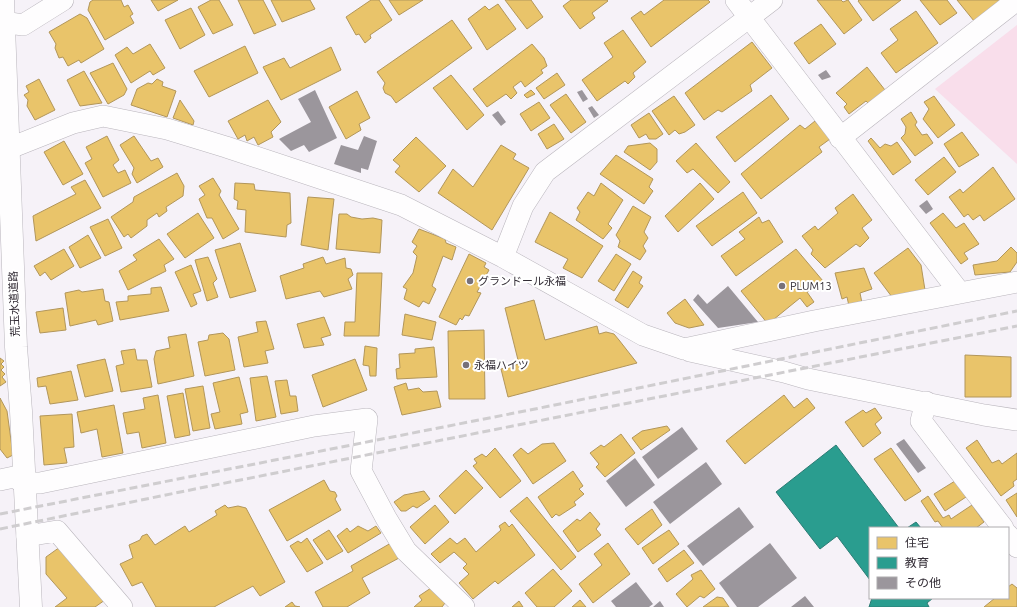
<svg xmlns="http://www.w3.org/2000/svg" width="1017" height="607" viewBox="0 0 1017 607" font-family="Ubuntu,'Noto Sans JP',sans-serif">
	<style>
		.green { fill: #f9deeb }
		.homes { fill: #e9c46a; stroke: #b2965a }
		.schools { fill: #2a9d8f; stroke: #2c7b74 }
		.building { fill: #9b969c }
		.lines { fill: none; stroke-linecap: round; stroke-linejoin: round }
		.street-casing { stroke: #b9b5bc; stroke-width: 22 }
		.secondary-casing { stroke: #b9b5bc; stroke-width: 23 }
		.street { stroke: #fefdfe; stroke-width: 21 }
		.secondary { stroke: #fefdfe; stroke-width: 22 }
		.rail { stroke: #cfcdcf; stroke-width: 3; stroke-dasharray: 8 4; stroke-linecap: butt }
		.poi-dot { fill: #777179; stroke: #fff; stroke-width: 1.5 }
		.labels { text-anchor: middle; dominant-baseline: central; stroke-width: 4; stroke-linejoin: round; paint-order: stroke }
		.poi-label { font-size: 11px; fill: #322c35; stroke: #fff; text-anchor: start }
		.street-label { font-size: 11px; fill: #322c35; stroke: #fff }
	</style>
	<rect width="100%" height="100%" fill="#f6f2f8"/>
	<path class="green" d="M 1017,25 L 1017,164 L 935,89 Z"/>
	<path class="homes" d="M 93,0 L 121,0 L 124,7 L 128,5 L 133,14 L 130,16 L 134,23 L 105,40 L 88,10 L 90,2 Z
		M 151,0 L 178,0 L 158,11 Z
		M 211,0 L 219,0 L 233,25 L 213,34 L 198,7 Z
		M 238,0 L 263,0 L 276,25 L 254,34 Z
		M 271,0 L 310,0 L 315,9 L 282,22 Z
		M 371,0 L 379,0 L 392,20 L 370,35 L 371,38 L 365,43 L 359,34 L 356,35 L 346,17 Z
		M 389,0 L 423,0 L 399,15 Z
		M 505,0 L 531,0 L 543,17 L 527,29 Z
		M 571,0 L 607,0 L 608,1 L 592,13 L 595,18 L 580,29 L 563,6 Z
		M 664,0 L 708,0 L 710,2 L 651,47 L 631,18 L 641,11 L 644,15 Z
		M 817,0 L 841,0 L 843,2 L 848,0 L 862,20 L 844,34 Z
		M 859,0 L 901,0 L 873,21 L 858,1 Z
		M 920,0 L 947,0 L 957,13 L 940,25 Z
		M 957,0 L 1004,0 L 974,21 Z
		M 498,4 L 516,29 L 487,50 L 468,19 L 485,6 L 489,10 Z
		M 191,8 L 205,35 L 180,49 L 165,20 Z
		M 916,11 L 938,43 L 896,73 L 881,53 L 898,40 L 890,29 Z
		M 80,14 L 87,18 L 104,49 L 81,63 L 79,60 L 68,66 L 63,57 L 59,58 L 55,48 L 56,44 L 49,32 Z
		M 452,20 L 472,48 L 396,103 L 391,96 L 385,93 L 383,88 L 385,83 L 377,72 Z
		M 821,24 L 836,44 L 809,64 L 794,43 Z
		M 623,30 L 646,62 L 633,73 L 635,77 L 628,84 L 625,81 L 597,101 L 582,80 L 613,57 L 604,43 Z
		M 752,42 L 772,68 L 750,85 L 752,91 L 722,112 L 718,110 L 704,120 L 685,93 Z
		M 150,44 L 165,68 L 153,75 L 150,71 L 131,83 L 115,55 L 127,47 L 133,54 Z
		M 532,44 L 544,58 L 547,66 L 541,70 L 543,73 L 525,87 L 521,81 L 513,87 L 517,93 L 511,99 L 506,94 L 487,107 L 473,89 Z
		M 245,46 L 258,73 L 209,97 L 194,71 Z
		M 331,47 L 341,70 L 281,100 L 263,67 L 284,58 L 290,68 Z
		M 113,63 L 127,89 L 124,95 L 108,104 L 90,73 Z
		M 867,67 L 885,90 L 869,104 L 866,101 L 849,114 L 844,107 L 847,104 L 836,93 Z
		M 84,71 L 102,103 L 80,106 L 67,80 Z
		M 557,73 L 565,85 L 544,99 L 536,88 Z
		M 451,75 L 484,115 L 467,130 L 433,88 Z
		M 39,79 L 55,110 L 35,120 L 27,106 L 28,100 L 24,95 L 29,92 L 26,86 Z
		M 157,79 L 163,82 L 162,86 L 176,91 L 167,117 L 131,105 L 137,89 L 148,83 L 152,84 Z
		M 531,90 L 535,94 L 527,98 L 524,95 Z
		M 357,91 L 370,118 L 359,124 L 361,130 L 346,139 L 329,107 Z
		M 566,94 L 586,122 L 571,133 L 550,105 Z
		M 771,95 L 789,119 L 735,162 L 716,137 Z
		M 674,96 L 695,125 L 685,132 L 679,134 L 675,130 L 669,135 L 652,111 Z
		M 934,96 L 955,125 L 938,138 L 923,119 L 929,109 L 924,102 Z
		M 180,100 L 194,121 L 193,125 L 173,118 Z
		M 268,100 L 281,122 L 271,132 L 273,137 L 258,145 L 254,137 L 247,141 L 245,135 L 238,139 L 228,121 Z
		M 539,102 L 550,118 L 531,131 L 520,114 Z
		M 911,112 L 917,122 L 915,125 L 922,135 L 927,134 L 933,143 L 915,156 L 901,138 L 905,134 L 906,127 L 901,119 Z
		M 649,113 L 663,134 L 656,139 L 649,139 L 646,134 L 639,138 L 631,125 Z
		M 815,121 L 830,139 L 819,147 L 822,152 L 761,199 L 741,174 L 800,125 L 805,129 Z
		M 554,124 L 564,139 L 547,149 L 538,134 Z
		M 962,132 L 979,155 L 959,167 L 944,144 Z
		M 107,136 L 119,160 L 113,165 L 118,173 L 125,170 L 131,183 L 103,197 L 85,163 L 92,159 L 86,147 Z
		M 134,136 L 151,161 L 158,158 L 163,167 L 137,183 L 132,174 L 134,168 L 120,145 Z
		M 416,137 L 446,166 L 419,192 L 395,172 L 400,166 L 393,160 Z
		M 871,138 L 880,148 L 885,144 L 891,146 L 897,142 L 911,162 L 893,175 L 868,141 Z
		M 64,141 L 83,174 L 63,185 L 44,152 Z
		M 650,143 L 657,149 L 657,162 L 650,170 L 624,152 L 628,146 Z
		M 696,143 L 730,182 L 718,193 L 693,169 L 687,173 L 676,161 Z
		M 501,145 L 516,154 L 513,159 L 529,168 L 492,230 L 438,193 L 453,169 L 473,187 Z
		M 616,155 L 653,179 L 649,187 L 653,191 L 644,204 L 600,174 Z
		M 944,157 L 956,172 L 928,195 L 915,180 Z
		M 993,167 L 1015,199 L 984,221 L 980,215 L 973,220 L 968,214 L 964,217 L 949,197 L 960,189 L 963,193 Z
		M 177,173 L 184,186 L 183,196 L 166,207 L 167,211 L 159,217 L 157,213 L 147,220 L 147,226 L 131,238 L 128,234 L 124,237 L 111,217 L 133,202 L 134,197 Z
		M 213,178 L 221,191 L 219,195 L 239,229 L 223,239 L 212,218 L 207,218 L 199,199 L 205,195 L 199,186 Z
		M 85,180 L 101,208 L 36,241 L 33,216 L 76,194 L 71,187 Z
		M 235,183 L 254,184 L 255,190 L 290,193 L 291,223 L 287,225 L 286,237 L 245,232 L 246,210 L 237,209 L 238,201 L 234,199 Z
		M 601,183 L 623,200 L 608,224 L 612,228 L 603,239 L 576,220 L 580,212 L 577,208 L 588,192 L 594,196 Z
		M 700,183 L 714,199 L 678,232 L 665,216 Z
		M 743,192 L 757,213 L 712,246 L 696,226 Z
		M 853,194 L 872,220 L 862,228 L 869,238 L 860,247 L 856,244 L 825,268 L 811,254 L 813,250 L 802,236 L 815,226 L 818,230 L 838,213 L 835,208 Z
		M 308,197 L 334,199 L 328,250 L 301,245 Z
		M 633,206 L 651,217 L 644,232 L 648,238 L 643,246 L 646,251 L 640,260 L 618,247 L 620,241 L 616,235 Z
		M 550,212 L 603,246 L 582,278 L 563,268 L 568,259 L 535,242 Z
		M 198,213 L 214,238 L 185,258 L 167,234 Z
		M 943,213 L 956,228 L 964,223 L 979,244 L 964,253 L 968,259 L 961,264 L 930,223 Z
		M 339,214 L 347,214 L 351,217 L 362,219 L 373,218 L 382,220 L 380,253 L 336,249 Z
		M 759,217 L 762,223 L 769,220 L 783,242 L 736,276 L 721,256 L 745,239 L 739,232 Z
		M 108,219 L 122,248 L 105,256 L 90,227 Z
		M 419,229 L 445,239 L 446,243 L 456,247 L 452,260 L 443,256 L 432,286 L 436,289 L 429,304 L 423,301 L 419,307 L 404,299 L 407,289 L 403,287 L 413,273 L 417,256 L 413,252 L 417,246 L 412,242 Z
		M 88,235 L 101,258 L 80,268 L 69,247 Z
		M 159,239 L 174,259 L 164,265 L 166,271 L 128,290 L 119,271 L 137,260 L 133,255 Z
		M 240,243 L 256,291 L 230,298 L 215,250 Z
		M 1011,247 L 1017,253 L 1017,262 L 1010,272 L 975,275 L 973,265 L 997,261 Z
		M 908,248 L 921,265 L 925,290 L 892,297 L 874,273 Z
		M 64,249 L 74,266 L 51,280 L 45,272 L 40,276 L 34,266 Z
		M 796,249 L 823,281 L 807,292 L 814,302 L 807,307 L 800,298 L 768,324 L 741,291 Z
		M 469,254 L 486,263 L 484,267 L 489,270 L 477,292 L 481,293 L 469,316 L 465,315 L 462,320 L 460,318 L 456,325 L 439,317 Z
		M 616,254 L 631,264 L 614,291 L 598,281 Z
		M 208,257 L 217,279 L 213,283 L 218,297 L 207,301 L 195,260 Z
		M 323,257 L 326,264 L 345,258 L 346,268 L 351,269 L 353,275 L 348,279 L 352,289 L 324,297 L 320,291 L 286,299 L 280,276 L 304,268 L 303,264 Z
		M 191,265 L 201,291 L 193,294 L 197,304 L 191,307 L 175,272 Z
		M 864,268 L 872,289 L 860,293 L 862,303 L 849,306 L 847,297 L 842,299 L 835,273 Z
		M 633,271 L 642,277 L 639,283 L 643,286 L 628,308 L 615,300 Z
		M 357,273 L 382,273 L 379,336 L 344,336 L 345,322 L 355,322 Z
		M 161,287 L 169,311 L 120,320 L 116,302 L 128,301 L 128,296 L 151,294 L 151,288 Z
		M 103,289 L 105,301 L 109,302 L 113,321 L 98,325 L 96,320 L 70,326 L 65,293 L 79,290 L 82,292 Z
		M 685,299 L 704,325 L 689,328 L 675,323 L 667,313 Z
		M 534,300 L 545,340 L 597,326 L 599,334 L 606,332 L 614,334 L 619,340 L 637,363 L 508,397 L 501,369 L 519,364 L 505,308 Z
		M 63,308 L 66,330 L 40,333 L 36,312 Z
		M 405,314 L 436,322 L 432,340 L 402,335 Z
		M 324,317 L 331,335 L 321,338 L 324,345 L 304,348 L 297,324 Z
		M 266,321 L 274,349 L 265,351 L 268,363 L 244,367 L 238,337 L 258,332 L 256,322 Z
		M 484,330 L 485,399 L 449,399 L 448,331 Z
		M 223,333 L 229,339 L 235,370 L 205,376 L 198,342 L 208,340 L 209,335 Z
		M 186,334 L 194,376 L 158,384 L 154,359 L 156,351 L 170,348 L 168,337 Z
		M 365,346 L 377,348 L 376,376 L 370,376 L 369,366 L 363,365 Z
		M 434,347 L 437,377 L 397,379 L 396,369 L 400,368 L 399,354 L 415,353 L 415,349 Z
		M 135,349 L 137,360 L 147,360 L 152,387 L 121,392 L 116,366 L 124,364 L 121,351 Z
		M 965,355 L 1011,357 L 1011,397 L 965,397 Z
		M 0,358 L 4,361 L 1,364 L 4,367 L 1,370 L 5,374 L 2,377 L 6,382 L 0,386 Z
		M 105,359 L 113,391 L 85,397 L 77,365 Z
		M 355,359 L 367,390 L 323,407 L 312,375 Z
		M 71,371 L 78,400 L 50,404 L 46,386 L 38,387 L 37,378 Z
		M 267,376 L 276,417 L 256,421 L 250,378 Z
		M 239,377 L 248,412 L 240,414 L 242,424 L 215,429 L 211,414 L 220,412 L 213,383 Z
		M 287,380 L 290,396 L 296,396 L 298,411 L 281,414 L 275,381 Z
		M 406,383 L 408,390 L 419,388 L 423,392 L 437,391 L 441,407 L 402,415 L 394,387 Z
		M 203,386 L 210,428 L 193,431 L 185,389 Z
		M 183,393 L 190,435 L 175,438 L 167,396 Z
		M 158,395 L 166,443 L 142,448 L 139,432 L 127,434 L 123,413 L 145,409 L 143,398 Z
		M 784,395 L 794,408 L 807,398 L 815,408 L 745,464 L 726,441 Z
		M 0,398 L 7,411 L 13,455 L 7,458 L 0,449 Z
		M 114,405 L 123,453 L 102,457 L 97,429 L 81,433 L 77,412 Z
		M 875,408 L 882,418 L 875,424 L 881,433 L 863,447 L 845,422 L 863,410 L 866,413 Z
		M 72,414 L 74,447 L 64,448 L 67,463 L 44,465 L 40,416 Z
		M 667,426 L 670,430 L 641,450 L 632,438 L 642,431 Z
		M 621,434 L 635,453 L 605,477 L 596,467 L 599,464 L 590,453 L 601,445 L 604,447 Z
		M 977,440 L 992,463 L 999,460 L 1002,464 L 1017,453 L 1017,479 L 1013,482 L 1014,486 L 1001,496 L 966,448 Z
		M 554,443 L 566,461 L 533,484 L 513,455 L 521,448 L 528,454 L 542,444 Z
		M 495,448 L 521,481 L 500,498 L 473,466 L 477,463 L 474,459 L 482,454 L 486,457 Z
		M 891,448 L 921,491 L 905,501 L 874,459 Z
		M 466,470 L 483,488 L 455,514 L 439,496 Z
		M 573,471 L 583,486 L 579,489 L 584,494 L 574,502 L 576,505 L 559,516 L 556,514 L 552,518 L 538,497 Z
		M 324,480 L 330,491 L 335,492 L 337,496 L 335,499 L 341,510 L 287,541 L 269,510 Z
		M 955,481 L 966,497 L 945,511 L 934,494 Z
		M 424,491 L 430,499 L 417,508 L 413,506 L 406,511 L 401,511 L 394,502 L 404,495 Z
		M 1017,493 L 1017,517 L 1006,500 Z
		M 928,496 L 943,518 L 949,515 L 951,519 L 972,505 L 984,522 L 976,528 L 943,528 L 938,521 L 935,522 L 921,501 Z
		M 527,497 L 576,557 L 561,570 L 510,511 Z
		M 225,505 L 228,508 L 238,506 L 246,508 L 285,582 L 260,596 L 253,586 L 214,607 L 156,607 L 142,582 L 132,586 L 120,564 L 133,558 L 129,545 L 140,540 L 142,536 L 147,534 L 155,545 L 185,526 L 189,532 L 217,515 L 215,511 Z
		M 435,505 L 449,522 L 425,544 L 410,527 Z
		M 652,509 L 662,525 L 638,545 L 625,529 Z
		M 590,512 L 600,524 L 596,529 L 601,535 L 578,552 L 563,531 L 577,519 L 580,521 Z
		M 505,522 L 509,527 L 512,524 L 535,555 L 498,584 L 495,581 L 473,599 L 459,583 L 469,574 L 463,568 L 467,564 L 454,552 L 440,563 L 431,554 L 450,538 L 457,544 L 465,538 L 476,552 L 501,530 L 499,526 Z
		M 358,526 L 368,531 L 376,526 L 381,533 L 348,553 L 337,536 L 347,528 L 350,532 Z
		M 329,530 L 343,551 L 327,560 L 313,540 Z
		M 669,530 L 679,544 L 653,564 L 642,548 Z
		M 307,538 L 323,563 L 307,572 L 290,546 L 298,541 L 301,543 Z
		M 391,543 L 399,558 L 362,578 L 370,593 L 347,607 L 323,607 L 315,592 L 353,571 L 351,566 Z
		M 608,543 L 630,574 L 593,603 L 579,584 L 602,565 L 594,554 Z
		M 60,547 L 105,600 L 95,607 L 55,607 L 67,598 L 46,574 L 46,557 Z
		M 684,550 L 694,563 L 667,582 L 658,569 Z
		M 553,569 L 572,591 L 554,607 L 537,607 L 525,593 Z
		M 701,570 L 715,589 L 704,598 L 700,596 L 687,607 L 676,594 L 693,579 L 691,575 Z
		M 1012,584 L 1017,588 L 1017,607 L 984,607 L 995,598 L 1008,598 L 1008,587 Z
		M 431,588 L 445,603 L 442,607 L 414,607 L 422,600 L 419,596 Z
		M 717,597 L 723,598 L 729,607 L 703,607 Z
		M 580,600 L 586,607 L 572,607 Z
		M 519,601 L 523,607 L 512,607 Z
		M 292,602 L 295,606 L 300,607 L 285,607 Z"/>
	<path class="schools" d="M 836,445 L 899,528 L 870,528 L 870,580 L 837,536 L 820,549 L 776,492 Z
		M 916,522 L 921,528 L 907,528 Z
		M 872,598 L 933,598 L 927,603 L 929,607 L 869,607 Z"/>
	<path class="building" d="M 826,70 L 831,77 L 822,80 L 818,75 Z
		M 315,90 L 337,138 L 309,152 L 304,145 L 291,151 L 279,139 L 311,122 L 298,99 Z
		M 582,90 L 588,99 L 583,102 L 577,92 Z
		M 592,106 L 599,115 L 594,118 L 588,108 Z
		M 498,111 L 506,122 L 501,126 L 492,115 Z
		M 364,136 L 377,141 L 368,170 L 361,168 L 361,173 L 334,164 L 341,145 L 358,150 Z
		M 927,200 L 933,209 L 926,214 L 919,206 Z
		M 728,286 L 758,322 L 718,328 L 693,300 L 698,294 L 707,304 Z
		M 682,427 L 698,449 L 658,479 L 642,457 Z
		M 904,439 L 926,468 L 918,473 L 896,444 Z
		M 635,458 L 655,485 L 626,507 L 606,481 Z
		M 706,462 L 722,484 L 670,524 L 653,502 Z
		M 739,507 L 754,527 L 703,566 L 687,546 Z
		M 770,543 L 797,578 L 758,607 L 737,607 L 719,583 Z
		M 636,582 L 653,604 L 649,607 L 616,607 L 611,601 Z
		M 805,596 L 814,607 L 791,607 Z
		M 660,601 L 664,607 L 653,607 Z"/>
	<g class="lines">
		<defs>
			<path id="street" d="M 736,0 L 960,293
				M 3,22 L 23,25 L 63,0
				M 840,138 L 1017,0
				M 0,152 L 73,123 L 103,116 L 167,129 L 226,147 L 401,205 L 503,257 L 643,335 L 684,349 L 814,321 L 1017,282
				M 503,257 L 523,206 L 545,172 L 772,0
				M 690,351 L 784,372 L 808,379 L 984,415 L 1017,420
				M 926,402 L 921,421 L 1003,528
				M 0,480 L 14,477 L 24,483 L 40,483 L 314,426 L 367,419 L 361,471 L 386,518 L 406,551 L 464,607
				M 1008,535 L 1017,547
				M 27,536 L 57,531 L 122,607"/>
			<path id="secondary" d="M 3,0 L 16,347 L 21,411 L 31,607"/>
		</defs>
		<use href="#street" class="street-casing"/>
		<use href="#secondary" class="secondary-casing"/>
		<use href="#street" class="street"/>
		<use href="#secondary" class="secondary"/>
		<path class="rail" d="M 0,514 L 535,409 L 1017,311
			M 0,529 L 195,489 L 1017,326"/>
	</g>
	<g class="poi-dot">
		<circle cx="470" cy="281" r="4"/>
		<circle cx="782" cy="286" r="4"/>
		<circle cx="466" cy="365" r="4"/>
	</g>
	<g class="labels">
		<g class="poi-label">
			<text x="478" y="281">グランドール永福</text>
			<text x="790" y="286">PLUM13</text>
			<text x="474" y="365">永福ハイツ</text>
		</g>
		<g class="street-label">
			<text transform="translate(14 304) rotate(-92)">荒玉水道道路</text>
		</g>
	</g>
	<rect x="869" y="527" width="140" height="72" fill="#ffffff" stroke="#adabae"/>
	<rect x="877" y="537" width="20" height="12" fill="#e9c46a" stroke="#adabae"/>
	<text x="905" y="547" font-size="12" fill="#322c35">住宅</text>
	<rect x="877" y="557" width="20" height="12" fill="#2a9d8f" stroke="#adabae"/>
	<text x="905" y="567" font-size="12" fill="#322c35">教育</text>
	<rect x="877" y="577" width="20" height="12" fill="#9b969c" stroke="#adabae"/>
	<text x="905" y="587" font-size="12" fill="#322c35">その他</text>
</svg>
